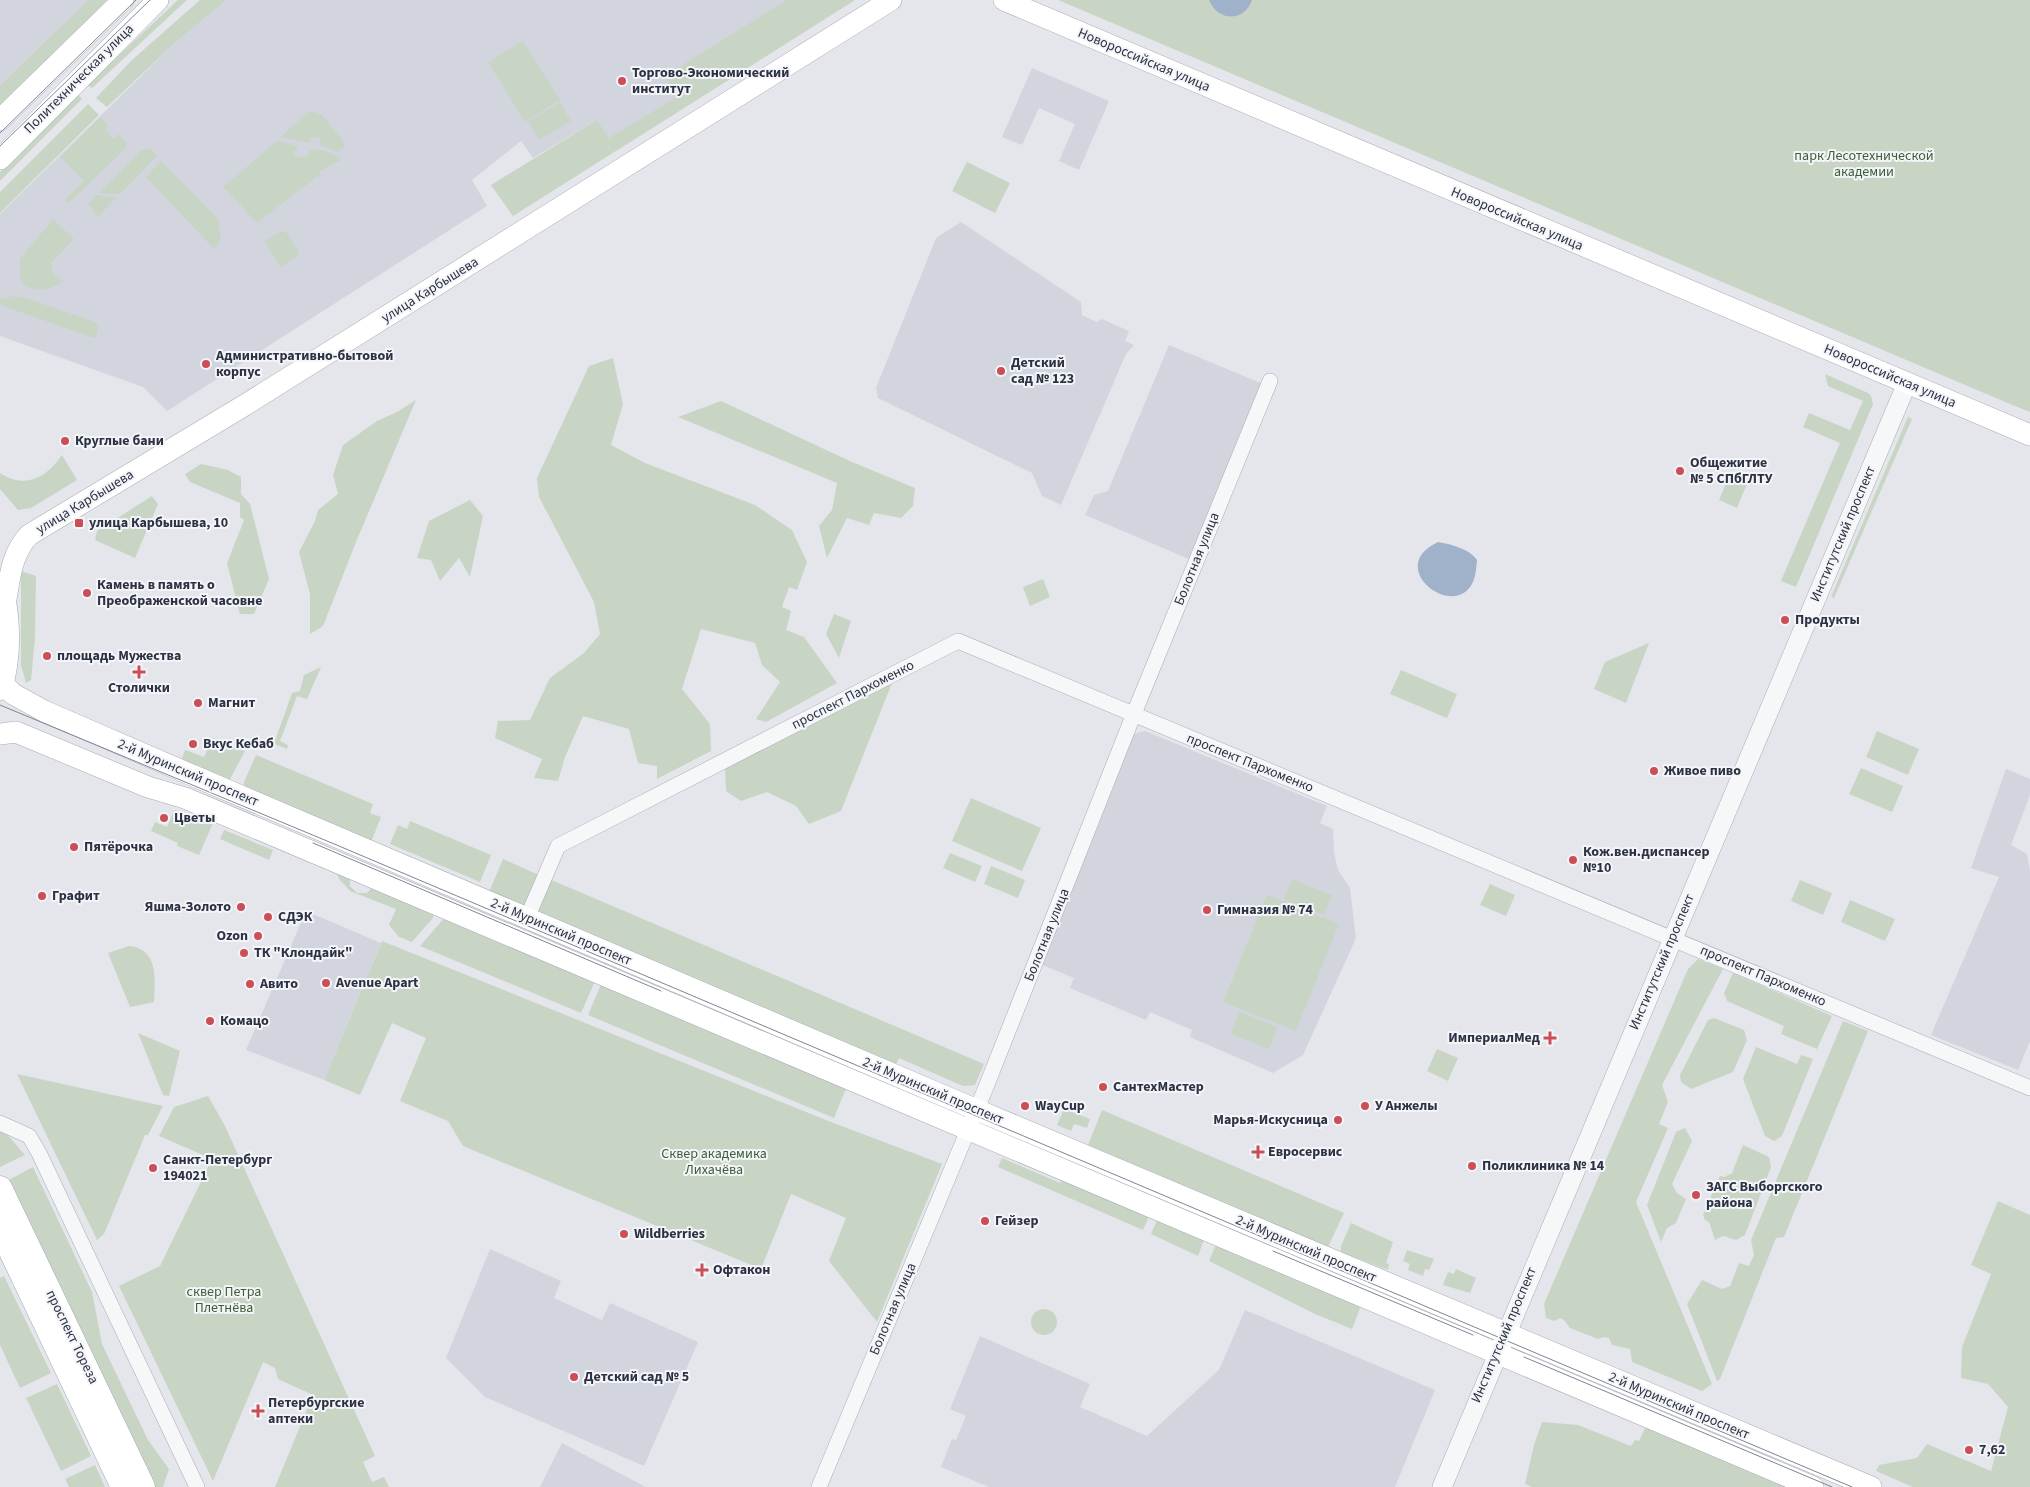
<svg xmlns="http://www.w3.org/2000/svg" width="2030" height="1487" viewBox="0 0 2030 1487" font-family="'Source Sans 3',sans-serif">
	<style>
		.built { fill: #d2d5dd }
		.green { fill: #c8d5c5 }
		.water { fill: #a0b1ca }
		.lines { fill: none; stroke-linecap: round; stroke-linejoin: round }
		.minor-casing { stroke: #a9acb5; stroke-width: 16 }
		.tertiary-casing { stroke: #a9acb5; stroke-width: 20 }
		.secondary-casing { stroke: #a9acb5; stroke-width: 22 }
		.primary-casing { stroke: #a3a9b7; stroke-width: 25 }
		.minor { stroke: #f6f7f9; stroke-width: 15 }
		.tertiary { stroke: #f6f7f9; stroke-width: 19 }
		.secondary { stroke: #fff; stroke-width: 21 }
		.primary { stroke: #fff; stroke-width: 24 }
		.tram { stroke: #7d8494; stroke-width: 1 }
		.poi-dot { fill: #cb4e57; stroke: #f3f5f8; stroke-width: 2 }
		.labels { text-anchor: middle; dominant-baseline: central; stroke-width: 4; stroke-linejoin: round; paint-order: stroke }
		.street-label { font-size: 14px; fill: #2c3243; stroke: #f3f5f8 }
		.poi-label { font-size: 14px; font-weight: bold; fill: #2c3243; stroke: #f3f5f8; text-anchor: start }
		.park-label { font-size: 14px; fill: #3d5e39; stroke: #f3f5f8 }
	</style>
	<rect width="100%" height="100%" fill="#e4e6eb"/>
	<path class="built" d="M 0,0 L 88,0 L 0,85 Z
		M 227,0 L 855,0 L 616,151 L 597,120 L 533,158 L 521,141 L 472,180 L 487,206 L 167,411 L 143,387 L 0,336 L 0,214 L 176,42 Z
		M 1032,68 L 1109,101 L 1079,170 L 1059,161 L 1075,124 L 1039,108 L 1022,145 L 1002,137 Z
		M 961,222 L 1081,302 L 1082,315 L 1097,322 L 1102,319 L 1129,331 L 1125,341 L 1134,345 L 1126,354 L 1061,505 L 1042,496 L 1032,473 L 878,398 L 876,388 L 936,238 Z
		M 1169,345 L 1263,384 L 1189,559 L 1085,515 L 1094,495 L 1108,491 Z
		M 1145,731 L 1327,806 L 1320,823 L 1333,829 L 1334,853 L 1338,870 L 1350,888 L 1356,938 L 1303,1055 L 1273,1073 L 1190,1037 L 1192,1030 L 1150,1012 L 1146,1020 L 1070,988 L 1074,978 L 1040,964 L 1133,734 Z
		M 2006,769 L 2030,779 L 2030,795 L 2011,845 L 2027,854 L 2030,871 L 2030,1041 L 2018,1070 L 1931,1035 L 1999,877 L 1971,868 Z
		M 306,911 L 381,943 L 324,1080 L 246,1050 Z
		M 490,1249 L 561,1281 L 554,1298 L 602,1320 L 610,1303 L 698,1342 L 644,1466 L 485,1397 L 446,1358 Z
		M 1245,1310 L 1435,1390 L 1395,1487 L 989,1487 L 941,1467 L 952,1439 L 956,1440 L 966,1416 L 950,1409 L 980,1336 L 1090,1384 L 1080,1407 L 1147,1436 L 1219,1370 Z
		M 562,1443 L 646,1487 L 540,1487 Z"/>
	<path class="green" d="M 88,0 L 107,0 L 0,105 L 0,85 Z
		M 178,0 L 187,0 L 92,88 L 87,85 Z
		M 200,0 L 227,0 L 176,42 L 107,107 L 96,98 L 132,60 Z
		M 787,0 L 855,0 L 513,216 L 491,185 L 597,120 L 609,138 L 677,97 L 665,76 Z
		M 1058,0 L 2030,0 L 2030,412 L 2010,404 Z
		M 523,41 L 560,100 L 525,122 L 488,62 Z
		M 78,94 L 82,99 L 0,181 L 0,172 Z
		M 560,102 L 571,121 L 539,140 L 528,122 Z
		M 88,104 L 99,115 L 0,213 L 0,192 Z
		M 310,111 L 321,114 L 344,142 L 344,147 L 338,152 L 319,145 L 321,141 L 318,137 L 311,137 L 310,143 L 280,137 Z
		M 100,117 L 108,125 L 105,130 L 114,139 L 119,134 L 127,143 L 126,148 L 69,203 L 65,200 L 84,181 L 60,157 Z
		M 277,141 L 298,146 L 294,154 L 297,158 L 308,156 L 309,150 C 318,148 335,152 341,160 L 320,171 L 321,178 L 317,177 L 257,223 L 223,187 Z
		M 150,148 L 157,156 L 120,194 L 99,193 L 140,151 Z
		M 161,161 L 218,219 L 221,239 L 214,249 L 146,177 Z
		M 967,162 L 1010,183 L 995,213 L 952,191 Z
		M 97,195 L 116,198 L 98,217 L 88,204 Z
		M 53,219 L 74,239 L 51,263 L 53,273 L 64,282 C 52,289 29,296 21,279 C 19,273 20,265 20,259 Z
		M 282,231 L 286,232 L 299,252 L 297,257 L 281,267 L 264,241 Z
		M 14,296 L 23,297 L 96,322 L 98,328 L 96,337 L 94,338 L 0,305 L 0,299 Z
		M 613,358 L 623,404 L 611,445 L 645,463 L 755,505 L 792,530 L 807,562 L 797,590 L 789,587 L 782,607 L 791,611 L 786,630 L 804,637 L 837,683 L 766,722 L 756,719 L 780,682 L 762,665 L 755,643 L 701,629 L 682,689 L 710,724 L 711,751 L 657,779 L 657,766 L 638,763 L 629,729 L 583,716 L 565,757 L 558,781 L 534,778 L 542,759 L 495,738 L 498,721 L 530,720 L 550,678 L 584,653 L 600,634 L 594,602 L 539,497 L 537,478 L 589,366 Z
		M 1825,374 L 1868,393 L 1871,396 L 1873,404 L 1796,587 L 1781,581 L 1840,443 L 1803,427 L 1809,413 L 1850,430 L 1863,401 L 1828,386 Z
		M 416,400 L 356,542 L 323,626 L 310,634 L 310,594 L 299,552 L 315,521 L 318,510 L 338,494 L 333,475 L 343,445 L 377,421 L 397,412 Z
		M 721,401 L 852,462 L 915,488 L 913,506 L 901,518 L 874,513 L 869,525 L 847,518 L 827,558 L 819,526 L 832,510 L 837,483 L 678,417 Z
		M 1908,417 L 1912,419 L 1834,598 L 1831,597 Z
		M 62,455 L 77,480 L 31,508 L 18,510 L 0,489 L 0,473 C 26,490 47,477 62,455 Z
		M 201,464 L 228,470 L 241,477 L 241,494 L 250,504 L 269,579 L 254,614 L 240,614 L 227,563 L 244,520 L 240,517 L 240,503 L 190,482 L 185,474 Z
		M 1731,472 L 1749,479 L 1737,508 L 1719,500 Z
		M 152,496 L 158,504 L 135,558 L 95,540 L 97,531 Z
		M 470,500 L 483,516 L 470,577 L 459,558 L 440,581 L 431,560 L 417,558 L 429,521 Z
		M 21,571 L 36,576 L 35,638 L 31,680 L 26,683 L 21,665 Z
		M 1043,579 L 1050,597 L 1030,606 L 1023,587 Z
		M 834,614 L 851,621 L 839,658 L 826,634 Z
		M 1649,643 L 1626,703 L 1594,689 L 1605,662 Z
		M 321,667 L 307,699 L 297,696 L 280,741 L 288,745 L 287,749 L 274,744 L 292,693 L 300,691 L 304,675 Z
		M 1401,670 L 1457,694 L 1447,718 L 1390,694 Z
		M 894,678 L 841,811 L 809,824 L 796,806 L 767,792 L 741,801 L 726,791 L 725,767 Z
		M 1877,731 L 1919,749 L 1908,775 L 1866,757 Z
		M 213,738 L 245,751 L 229,781 L 194,767 L 182,758 L 185,750 L 204,757 Z
		M 256,755 L 373,804 L 370,813 L 381,817 L 371,842 L 244,788 L 244,782 Z
		M 1861,768 L 1903,786 L 1892,812 L 1849,794 Z
		M 971,798 L 1041,828 L 1022,871 L 952,841 Z
		M 174,810 L 213,823 L 199,855 L 177,846 L 178,843 L 151,831 L 155,822 L 167,827 Z
		M 410,821 L 491,855 L 480,882 L 390,844 L 398,825 L 407,829 Z
		M 224,830 L 273,850 L 269,860 L 220,839 Z
		M 950,853 L 982,866 L 975,882 L 943,868 Z
		M 503,859 L 539,875 L 525,907 L 489,892 Z
		M 991,866 L 1025,880 L 1018,898 L 984,884 Z
		M 335,871 L 350,877 L 350,886 L 357,893 L 367,893 L 373,886 L 433,911 L 433,918 L 412,942 L 399,937 L 389,925 L 396,909 L 350,891 L 340,880 Z
		M 549,879 L 984,1064 L 975,1085 L 963,1086 L 899,1058 L 896,1064 L 536,911 Z
		M 1292,879 L 1332,895 L 1324,915 L 1284,899 Z
		M 1800,880 L 1832,893 L 1823,915 L 1791,901 Z
		M 1490,884 L 1515,895 L 1506,916 L 1480,905 Z
		M 1267,895 L 1339,924 L 1296,1031 L 1223,1002 Z
		M 1850,900 L 1895,919 L 1885,941 L 1841,922 Z
		M 446,916 L 596,979 L 581,1013 L 420,946 Z
		M 382,941 L 831,1122 L 942,1164 L 877,1322 L 829,1261 L 846,1218 L 791,1194 L 761,1269 L 463,1146 L 448,1121 L 400,1101 L 426,1038 L 392,1023 L 360,1095 L 324,1080 Z
		M 129,946 C 159,949 155,980 154,1002 L 130,1007 L 108,953 Z
		M 1698,959 L 1723,969 L 1662,1085 L 1668,1102 L 1659,1124 L 1668,1128 L 1636,1202 L 1712,1384 L 1702,1391 L 1632,1362 L 1630,1349 L 1612,1345 L 1609,1338 L 1604,1337 L 1598,1339 L 1570,1328 L 1564,1320 L 1560,1318 L 1554,1321 L 1546,1318 L 1544,1304 L 1688,969 Z
		M 1733,973 L 1832,1016 L 1817,1049 L 1781,1034 L 1784,1026 L 1727,1001 L 1724,993 Z
		M 602,982 L 847,1086 L 834,1118 L 588,1015 Z
		M 1239,1012 L 1277,1027 L 1269,1049 L 1231,1034 Z
		M 1714,1018 L 1744,1030 L 1747,1040 L 1733,1072 L 1691,1089 L 1681,1082 L 1680,1075 L 1708,1020 Z
		M 1843,1021 L 1868,1031 L 1784,1237 L 1776,1238 L 1720,1379 L 1717,1381 L 1687,1304 L 1702,1280 L 1722,1289 L 1730,1286 L 1739,1263 L 1749,1266 L 1754,1255 L 1751,1240 Z
		M 138,1033 L 180,1051 L 169,1096 L 163,1095 Z
		M 1756,1047 L 1797,1064 L 1801,1055 L 1813,1059 L 1782,1136 L 1774,1141 L 1765,1136 L 1743,1079 Z
		M 1437,1049 L 1458,1058 L 1448,1081 L 1427,1071 Z
		M 17,1074 L 163,1106 L 148,1135 L 145,1135 L 104,1234 L 97,1240 Z
		M 208,1096 L 225,1126 L 375,1456 L 363,1462 L 372,1482 L 384,1477 L 389,1487 L 275,1487 L 313,1395 L 278,1379 L 275,1368 L 263,1362 L 213,1481 L 119,1286 L 160,1266 L 212,1159 L 159,1136 L 174,1107 Z
		M 1064,1109 L 1090,1119 L 1087,1128 L 1074,1124 L 1071,1131 L 1057,1125 Z
		M 1102,1110 L 1344,1213 L 1328,1247 L 1088,1145 Z
		M 1685,1128 L 1692,1141 L 1672,1184 L 1677,1193 L 1686,1199 L 1676,1223 L 1667,1228 L 1661,1242 L 1647,1205 L 1676,1132 Z
		M 0,1131 L 7,1134 L 25,1155 L 0,1167 Z
		M 1743,1145 L 1769,1157 L 1771,1167 L 1745,1235 L 1736,1240 L 1723,1236 L 1715,1240 L 1709,1222 L 1705,1220 L 1703,1215 L 1720,1176 L 1724,1177 L 1732,1173 Z
		M 1002,1158 L 1060,1183 L 1063,1177 L 1150,1214 L 1143,1230 L 998,1167 Z
		M 33,1167 L 92,1292 L 102,1344 L 148,1440 L 169,1469 L 163,1487 L 151,1487 L 5,1182 Z
		M 1998,1201 L 2030,1215 L 2030,1487 L 1913,1487 L 1876,1471 L 1879,1465 L 1917,1458 L 1927,1444 L 1991,1471 L 2008,1407 L 1988,1384 L 1961,1378 L 1962,1347 L 1991,1274 L 1971,1265 Z
		M 1158,1218 L 1205,1237 L 1198,1256 L 1151,1234 Z
		M 1351,1223 L 1393,1242 L 1386,1263 L 1389,1264 L 1388,1270 L 1341,1252 L 1341,1246 Z
		M 1217,1242 L 1362,1303 L 1352,1329 L 1315,1314 L 1209,1261 Z
		M 1407,1250 L 1434,1259 L 1429,1270 L 1425,1269 L 1423,1276 L 1408,1270 L 1410,1264 L 1403,1261 Z
		M 1456,1269 L 1476,1278 L 1470,1293 L 1443,1285 L 1448,1272 L 1454,1274 Z
		M 4,1276 L 51,1373 L 20,1388 L 0,1345 L 0,1278 Z
		M1031 1322a13 13 0 1 1 26 0a13 13 0 1 1-26 0Z
		M 57,1384 L 91,1456 L 61,1471 L 26,1398 Z
		M 1542,1422 L 1578,1425 L 1631,1446 L 1635,1440 L 1639,1441 L 1647,1424 L 1800,1487 L 1532,1487 L 1525,1484 L 1534,1445 Z
		M 95,1465 L 105,1487 L 69,1487 L 65,1479 Z"/>
	<path class="water" d="M 1209,0 L 1252,0 C 1244,23 1217,21 1209,0 Z
		M 1438,542 C 1450,544 1470,549 1477,560 C 1476,569 1476,579 1470,587 C 1448,617 1386,566 1438,542 Z"/>
	<g class="lines">
		<defs>
			<path id="minor" d="M 527,918 L 558,846 L 958,641 L 2030,1088
				M 0,1123 L 29,1136 L 39,1153 L 197,1487
				M 819,1487 L 986,1087 L 1133,716 L 1270,381"/>
			<path id="tertiary" d="M 1442,1487 L 1907,383"/>
			<path id="secondary" d="M 1004,0 L 2030,435
				M 0,120 L 123,0
				M 0,159 L 158,0
				M 5,604 C 10,578 11,554 29,535 L 245,405 L 891,0
				M 2,683 L 13,694 L 44,711 L 194,776 L 977,1110 L 1871,1487
				M 0,734 L 16,732 L 148,787 L 185,798 L 1813,1487"/>
			<path id="primary" d="M 0,584 C 9,616 10,657 0,688
				M 0,1188 L 143,1487
				M 0,1228 L 123,1487"/>
		</defs>
		<use href="#minor" class="minor-casing"/>
		<use href="#tertiary" class="tertiary-casing"/>
		<use href="#secondary" class="secondary-casing"/>
		<use href="#primary" class="primary-casing"/>
		<use href="#minor" class="minor"/>
		<use href="#tertiary" class="tertiary"/>
		<use href="#secondary" class="secondary"/>
		<use href="#primary" class="primary"/>
		<path class="tram" d="M 0,133 L 136,0
			M 0,146 L 150,0
			M 0,705 L 339,846 L 1852,1487
			M 313,843 L 661,991
			M 1273,1251 L 1473,1335
			M 1524,1357 L 1832,1487"/>
	</g>
	<g class="poi-dot">
		<circle cx="622" cy="81" r="5"/>
		<circle cx="206" cy="364" r="5"/>
		<circle cx="1001" cy="371" r="5"/>
		<circle cx="65" cy="441" r="5"/>
		<circle cx="1680" cy="471" r="5"/>
		<rect x="74" y="518" width="10" height="10" rx="2.5"/>
		<circle cx="87" cy="593" r="5"/>
		<circle cx="1785" cy="620" r="5"/>
		<circle cx="47" cy="656" r="5"/>
		<path d="M136.5 664.5h5v5h5v5h-5v5h-5v-5h-5v-5h5z"/>
		<circle cx="198" cy="703" r="5"/>
		<circle cx="193" cy="744" r="5"/>
		<circle cx="1654" cy="771" r="5"/>
		<circle cx="164" cy="818" r="5"/>
		<circle cx="74" cy="847" r="5"/>
		<circle cx="1573" cy="860" r="5"/>
		<circle cx="42" cy="896" r="5"/>
		<circle cx="241" cy="907" r="5"/>
		<circle cx="1207" cy="910" r="5"/>
		<circle cx="268" cy="917" r="5"/>
		<circle cx="258" cy="936" r="5"/>
		<circle cx="244" cy="953" r="5"/>
		<circle cx="326" cy="983" r="5"/>
		<circle cx="250" cy="984" r="5"/>
		<circle cx="210" cy="1021" r="5"/>
		<path d="M1547.5 1030.5h5v5h5v5h-5v5h-5v-5h-5v-5h5z"/>
		<circle cx="1103" cy="1087" r="5"/>
		<circle cx="1025" cy="1106" r="5"/>
		<circle cx="1365" cy="1106" r="5"/>
		<circle cx="1338" cy="1120" r="5"/>
		<path d="M1255.5 1144.5h5v5h5v5h-5v5h-5v-5h-5v-5h5z"/>
		<circle cx="1472" cy="1166" r="5"/>
		<circle cx="153" cy="1168" r="5"/>
		<circle cx="1696" cy="1195" r="5"/>
		<circle cx="985" cy="1221" r="5"/>
		<circle cx="624" cy="1234" r="5"/>
		<path d="M699.5 1262.5h5v5h5v5h-5v5h-5v-5h-5v-5h5z"/>
		<circle cx="574" cy="1377" r="5"/>
		<path d="M255.5 1403.5h5v5h5v5h-5v5h-5v-5h-5v-5h5z"/>
		<circle cx="1969" cy="1450" r="5"/>
	</g>
	<g class="labels">
		<g class="street-label">
			<text transform="translate(1144 60) rotate(23)">Новороссийская улица</text>
			<text transform="translate(79 79) rotate(-45)">Политехническая улица</text>
			<text transform="translate(1517 219) rotate(23)">Новороссийская улица</text>
			<text transform="translate(430 290) rotate(-32)">улица Карбышева</text>
			<text transform="translate(1890 376) rotate(23)">Новороссийская улица</text>
			<text transform="translate(85 502) rotate(-31)">улица Карбышева</text>
			<text transform="translate(1843 534) rotate(-67)">Институтский проспект</text>
			<text transform="translate(1197 559) rotate(-68)">Болотная улица</text>
			<text transform="translate(853 695) rotate(-27)">проспект Пархоменко</text>
			<text transform="translate(1250 763) rotate(22)">проспект Пархоменко</text>
			<text transform="translate(188 773) rotate(23)">2-й Муринский проспект</text>
			<text transform="translate(561 932) rotate(23)">2-й Муринский проспект</text>
			<text transform="translate(1047 935) rotate(-68)">Болотная улица</text>
			<text transform="translate(1662 962) rotate(-67)">Институтский проспект</text>
			<text transform="translate(1763 976) rotate(23)">проспект Пархоменко</text>
			<text transform="translate(933 1091) rotate(23)">2-й Муринский проспект</text>
			<text transform="translate(1306 1249) rotate(23)">2-й Муринский проспект</text>
			<text transform="translate(893 1309) rotate(-67)">Болотная улица</text>
			<text transform="translate(1504 1335) rotate(-67)">Институтский проспект</text>
			<text transform="translate(72 1337) rotate(64)">проспект Тореза</text>
			<text transform="translate(1679 1406) rotate(23)">2-й Муринский проспект</text>
		</g>
		<g class="poi-label">
			<text x="632" y="73">Торгово-Экономический<tspan x="632" dy="16">институт</tspan></text>
			<text x="216" y="356">Административно-бытовой<tspan x="216" dy="16">корпус</tspan></text>
			<text x="1011" y="363">Детский<tspan x="1011" dy="16">сад № 123</tspan></text>
			<text x="75" y="441">Круглые бани</text>
			<text x="1690" y="463">Общежитие<tspan x="1690" dy="16">№ 5 СПбГЛТУ</tspan></text>
			<text x="89" y="523">улица Карбышева, 10</text>
			<text x="97" y="585">Камень в память о<tspan x="97" dy="16">Преображенской часовне</tspan></text>
			<text x="1795" y="620">Продукты</text>
			<text x="57" y="656">площадь Мужества</text>
			<text x="139" y="688" text-anchor="middle">Столички</text>
			<text x="208" y="703">Магнит</text>
			<text x="203" y="744">Вкус Кебаб</text>
			<text x="1664" y="771">Живое пиво</text>
			<text x="174" y="818">Цветы</text>
			<text x="84" y="847">Пятёрочка</text>
			<text x="1583" y="852">Кож.вен.диспансер<tspan x="1583" dy="16">№10</tspan></text>
			<text x="52" y="896">Графит</text>
			<text x="231" y="907" text-anchor="end">Яшма-Золото</text>
			<text x="1217" y="910">Гимназия № 74</text>
			<text x="278" y="917">СДЭК</text>
			<text x="248" y="936" text-anchor="end">Ozon</text>
			<text x="254" y="953">ТК "Клондайк"</text>
			<text x="336" y="983">Avenue Apart</text>
			<text x="260" y="984">Авито</text>
			<text x="220" y="1021">Комацо</text>
			<text x="1540" y="1038" text-anchor="end">ИмпериалМед</text>
			<text x="1113" y="1087">СантехМастер</text>
			<text x="1035" y="1106">WayCup</text>
			<text x="1375" y="1106">У Анжелы</text>
			<text x="1328" y="1120" text-anchor="end">Марья-Искусница</text>
			<text x="1268" y="1152">Евросервис</text>
			<text x="163" y="1160">Санкт-Петербург<tspan x="163" dy="16">194021</tspan></text>
			<text x="1482" y="1166">Поликлиника № 14</text>
			<text x="1706" y="1187">ЗАГС Выборгского<tspan x="1706" dy="16">района</tspan></text>
			<text x="995" y="1221">Гейзер</text>
			<text x="634" y="1234">Wildberries</text>
			<text x="713" y="1270">Офтакон</text>
			<text x="584" y="1377">Детский сад № 5</text>
			<text x="268" y="1403">Петербургские<tspan x="268" dy="16">аптеки</tspan></text>
			<text x="1979" y="1450">7,62</text>
		</g>
		<g class="park-label">
			<text x="1864" y="156">парк Лесотехнической<tspan x="1864" dy="16">академии</tspan></text>
			<text x="714" y="1154">Сквер академика<tspan x="714" dy="16">Лихачёва</tspan></text>
			<text x="224" y="1292">сквер Петра<tspan x="224" dy="16">Плетнёва</tspan></text>
		</g>
	</g>
</svg>
